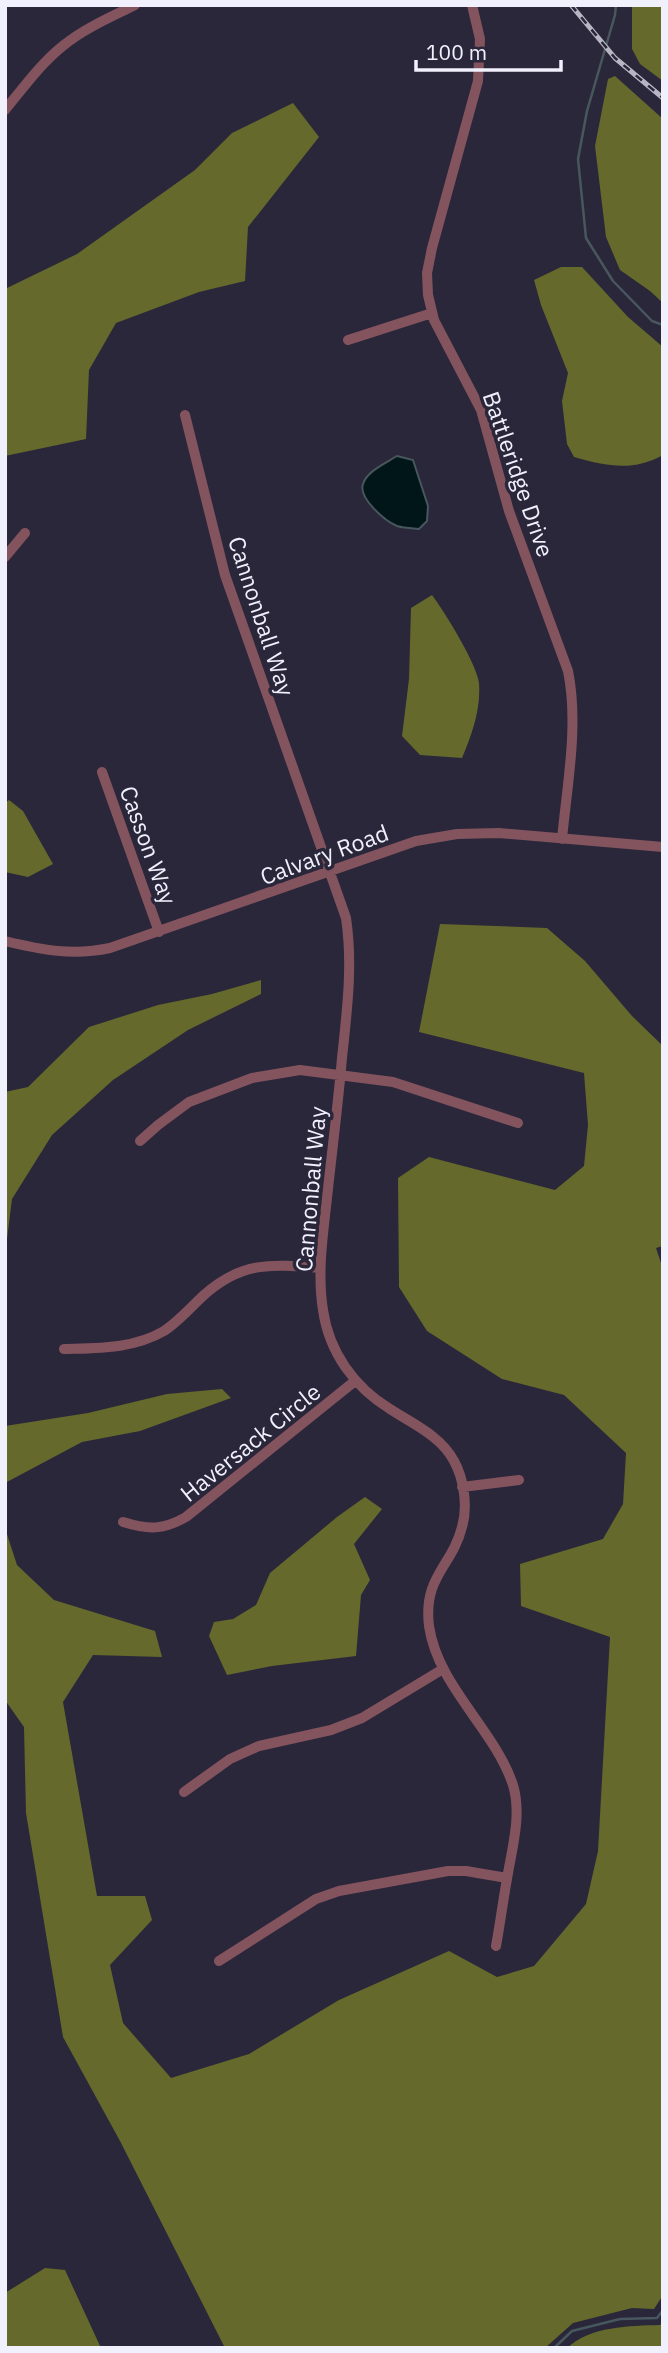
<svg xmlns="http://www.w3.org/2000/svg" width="668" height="2353" viewBox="0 0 668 2353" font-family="'IBM Plex Sans',sans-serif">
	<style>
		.forest { fill: #65692b }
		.water { fill: #001618; stroke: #48575d; stroke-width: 2 }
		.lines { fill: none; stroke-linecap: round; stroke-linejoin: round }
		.stream { stroke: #48575d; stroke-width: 2.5 }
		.minor { stroke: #84545e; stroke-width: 10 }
		.rail-casing { stroke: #b8b6c5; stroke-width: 5 }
		.rail { stroke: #2a273b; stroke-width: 2.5; stroke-dasharray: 8; stroke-linecap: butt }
		.labels { text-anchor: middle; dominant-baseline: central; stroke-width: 7; stroke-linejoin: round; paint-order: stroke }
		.street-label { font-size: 23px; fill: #f1f0fd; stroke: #2a273b }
	</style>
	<rect width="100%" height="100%" fill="#2a273b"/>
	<path class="forest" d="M 632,5 L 663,5 L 663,81 L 640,64 L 632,49 Z
		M 615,76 L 663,119 L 663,303 L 650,291 L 620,270 L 606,237 L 595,146 L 608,79 Z
		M 293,103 L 319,137 L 248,227 L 245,281 L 199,292 L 116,323 L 89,370 L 86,439 L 5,456 L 5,289 L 77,254 L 195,170 L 232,133 Z
		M 561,267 L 582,267 L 628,317 L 663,347 L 663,455 C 633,472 606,466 574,457 L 567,444 L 562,401 L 568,373 L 541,305 L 534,280 Z
		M 432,595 C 444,611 477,664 479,683 C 481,709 472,734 462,758 L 420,755 L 402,736 L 409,679 L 411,608 Z
		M 9,800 L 23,811 L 53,864 L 28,877 L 5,872 L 5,803 Z
		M 440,924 L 547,928 L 585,961 L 632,1016 L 663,1046 L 663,1246 L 656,1248 L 663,1269 L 663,2295 L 654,2309 L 632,2308 L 573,2323 L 545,2348 L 225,2348 L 120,2141 L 63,2037 L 26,1813 L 24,1727 L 5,1700 L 5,1528 L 17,1565 L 54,1600 L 155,1631 L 162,1657 L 93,1655 L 63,1702 L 97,1896 L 145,1896 L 152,1920 L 110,1965 L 123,2023 L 171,2078 L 249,2054 L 339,2000 L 449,1951 L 497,1977 L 534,1966 L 586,1904 L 598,1851 L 610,1637 L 521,1606 L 520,1564 L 603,1539 L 623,1504 L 626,1453 L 564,1395 L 502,1379 L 427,1331 L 399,1287 L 398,1178 L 429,1157 L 555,1190 L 584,1166 L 588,1125 L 584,1073 L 419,1032 Z
		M 261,980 L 261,994 L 188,1030 L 113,1080 L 52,1135 L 12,1199 L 5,1255 L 5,1092 L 28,1087 L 89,1027 L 158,1005 L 212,994 Z
		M 222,1389 L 231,1398 L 140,1431 L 82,1442 L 5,1483 L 5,1426 L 88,1413 L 167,1394 Z
		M 365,1497 L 382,1509 L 354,1544 L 370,1580 L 361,1595 L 356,1656 L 272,1666 L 227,1675 L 209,1636 L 214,1622 L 233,1619 L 256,1605 L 270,1573 L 337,1517 Z
		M 45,2268 L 65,2270 L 101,2348 L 5,2348 L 5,2293 Z
		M 663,2322 L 663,2348 L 567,2348 C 591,2326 629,2326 660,2325 Z"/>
	<path class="water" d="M 397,456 L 413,460 L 428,506 L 427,521 L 419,529 C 412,528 403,528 397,526 C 385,521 358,498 363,484 C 367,471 386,463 397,456 Z"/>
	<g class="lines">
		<path class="stream" d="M 616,5 L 615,15 L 587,111 L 578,159 L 586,238 L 613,281 L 652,321 L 663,325
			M 554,2348 L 572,2331 L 620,2319 L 657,2318 L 663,2310"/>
		<path class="minor" d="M 472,5 L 480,39 L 478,81 L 432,248 L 427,273 L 428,295 L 434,320 L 481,410 L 509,511 L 568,671 C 579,725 567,785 562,839
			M 5,110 C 24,87 41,63 64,45 C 85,28 111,17 135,5
			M 348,340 L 432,313
			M 185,415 L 225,575 L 346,918 C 353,965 347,1011 342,1058 C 338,1105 332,1151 327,1198 C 323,1235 317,1273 323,1310 C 329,1352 354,1387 390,1409 C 413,1424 441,1436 454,1461 C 464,1479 468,1507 462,1527 C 452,1567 423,1576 429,1626 C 438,1687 494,1728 513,1785 C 522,1815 512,1848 507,1879 C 503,1901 500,1924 496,1946
			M 5,557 L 25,533
			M 102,772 L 159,932
			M 5,941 C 42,950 73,956 110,948 L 416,841 L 457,834 L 499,833 L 663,847
			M 140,1141 L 158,1125 L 189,1102 L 252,1078 L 300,1070 L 393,1082 L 518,1123
			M 64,1349 C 98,1348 133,1349 164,1331 C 178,1322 191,1307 204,1295 C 242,1261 272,1264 320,1268
			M 462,1487 L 519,1480
			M 123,1522 C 149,1530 163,1530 186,1517 L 355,1381
			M 184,1792 L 230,1759 L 259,1746 L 331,1730 L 362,1718 L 443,1669
			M 219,1961 L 316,1899 L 339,1891 L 448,1871 L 466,1871 L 507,1878"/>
		<defs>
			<path id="rail" d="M 571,5 L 615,58 L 663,98"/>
		</defs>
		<use href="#rail" class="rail-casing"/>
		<use href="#rail" class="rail"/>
	</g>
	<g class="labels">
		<g class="street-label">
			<text transform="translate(519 474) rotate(71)">Battleridge Drive</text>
			<text transform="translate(262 616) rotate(72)">Cannonball Way</text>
			<text transform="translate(149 845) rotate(70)">Casson Way</text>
			<text transform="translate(324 854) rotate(-20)">Calvary Road</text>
			<text transform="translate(310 1189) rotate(-85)">Cannonball Way</text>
			<text transform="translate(250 1442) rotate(-39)">Haversack Circle</text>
		</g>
	</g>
	<rect width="668" height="2353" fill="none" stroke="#f1f0fd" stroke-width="14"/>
	<path d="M416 60v10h145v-10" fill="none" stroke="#f1f0fd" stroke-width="3.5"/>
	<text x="426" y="60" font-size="21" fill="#f1f0fd" stroke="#2a273b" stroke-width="5" paint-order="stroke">100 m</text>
</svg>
